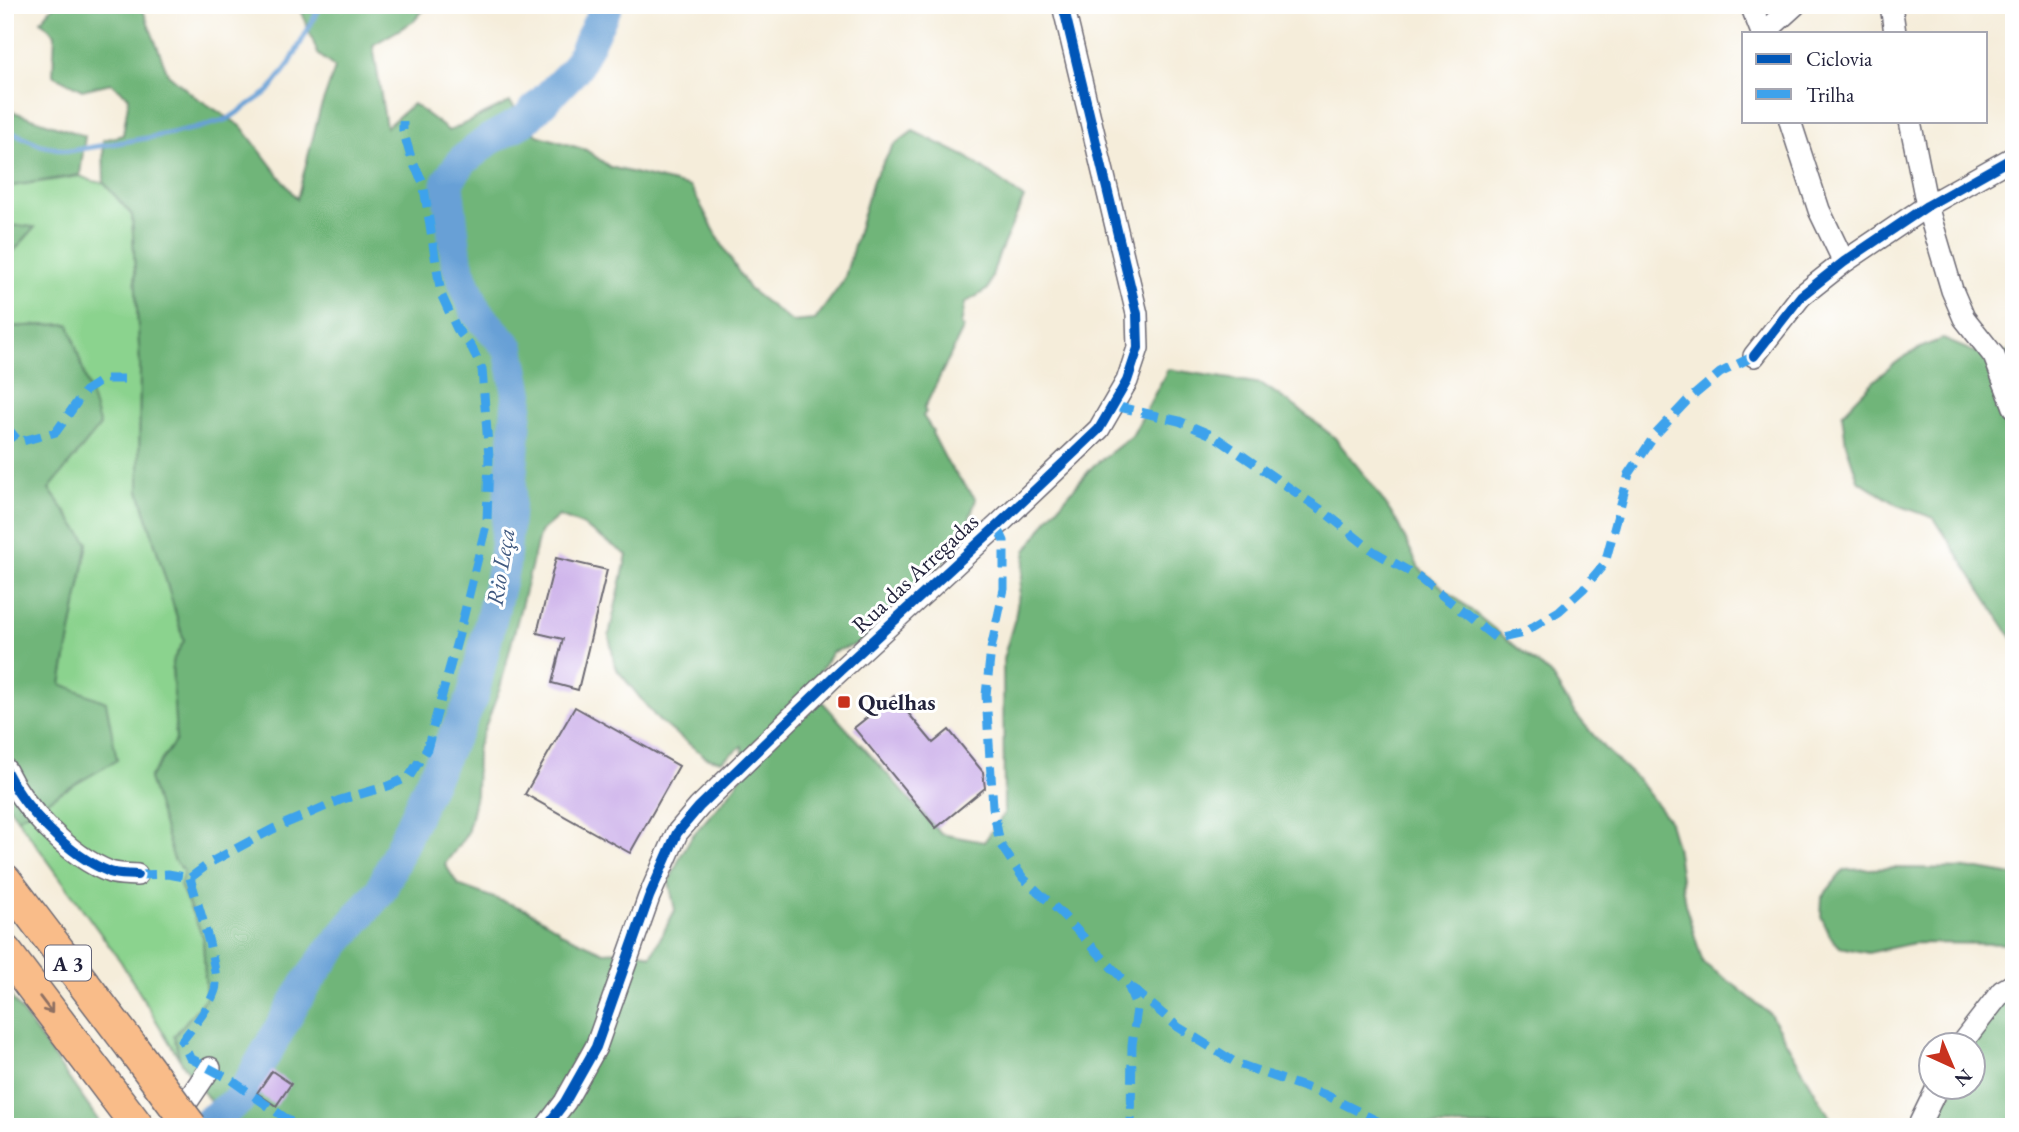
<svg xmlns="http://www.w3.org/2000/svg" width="2019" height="1132" viewBox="0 0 2019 1132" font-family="'EB Garamond',serif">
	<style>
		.green { fill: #8bd38e; stroke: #567a64; stroke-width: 2 }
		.forest { fill: #70b579; stroke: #496c5a; stroke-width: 2; fill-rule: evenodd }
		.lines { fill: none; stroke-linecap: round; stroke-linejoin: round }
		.stream { stroke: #68a0d6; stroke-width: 5 }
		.river { stroke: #68a0d6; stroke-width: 32 }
		.building { fill: #caade9 }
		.minor-casing { stroke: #6c6973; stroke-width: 24 }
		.highway-casing { stroke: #6c6973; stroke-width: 35 }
		.minor { stroke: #fff; stroke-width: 21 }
		.highway { stroke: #f9bc89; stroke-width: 32 }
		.highway-bridge-casing { stroke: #6c6973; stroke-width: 35; stroke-linecap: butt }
		.highway-bridge { stroke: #f9bc89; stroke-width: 32 }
		.quiet { stroke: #3ea2ec; stroke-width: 9; stroke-dasharray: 18 9; stroke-linecap: butt }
		.cycleway-casing { stroke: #fff; stroke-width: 15 }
		.cycleway { stroke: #0057b8; stroke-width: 10 }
		.oneway { stroke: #8e6f62 }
		.poi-dot { fill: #c8321e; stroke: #fff; stroke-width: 2.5 }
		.labels { text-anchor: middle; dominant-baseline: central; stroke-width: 6; stroke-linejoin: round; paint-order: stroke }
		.shield { fill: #fff; stroke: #646476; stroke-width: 2 }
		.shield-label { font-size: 21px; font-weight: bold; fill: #22223b }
		.street-label { font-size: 23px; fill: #22223b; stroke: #fff }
		.poi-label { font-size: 23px; font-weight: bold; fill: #22223b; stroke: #fff; text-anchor: start }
		.water-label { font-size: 24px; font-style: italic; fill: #425b81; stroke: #fff }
	</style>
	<rect width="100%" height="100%" fill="#fff"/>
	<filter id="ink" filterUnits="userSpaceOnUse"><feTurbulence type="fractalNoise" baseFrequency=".0143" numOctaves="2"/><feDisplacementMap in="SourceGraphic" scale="14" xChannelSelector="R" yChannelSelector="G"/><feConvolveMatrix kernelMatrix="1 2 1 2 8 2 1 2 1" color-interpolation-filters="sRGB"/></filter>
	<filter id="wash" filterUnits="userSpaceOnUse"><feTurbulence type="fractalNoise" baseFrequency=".00686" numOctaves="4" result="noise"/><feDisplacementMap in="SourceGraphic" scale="28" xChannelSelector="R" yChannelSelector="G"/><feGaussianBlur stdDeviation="1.57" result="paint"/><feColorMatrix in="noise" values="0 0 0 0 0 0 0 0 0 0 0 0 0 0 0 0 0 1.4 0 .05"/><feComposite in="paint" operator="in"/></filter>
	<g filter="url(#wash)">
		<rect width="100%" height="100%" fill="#f5edda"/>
		<path class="green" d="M 80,176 L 92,181 L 104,183 L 132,215 L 140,365 L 139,490 L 184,641 L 172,662 L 176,740 L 149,779 L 184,871 L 180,886 L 203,937 L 206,998 L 174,1036 L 180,1060 L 121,962 L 17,818 L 117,759 L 61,684 L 88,543 L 49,489 L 69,324 L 5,327 L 5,261 L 35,227 L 5,225 L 5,187 Z"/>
		<path class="forest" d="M 54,5 L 141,5 L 168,74 L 194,96 L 241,126 L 297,199 L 320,110 L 335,68 L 318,54 L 299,5 L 428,5 L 414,21 L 373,45 L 386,127 L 413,104 L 449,131 L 510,102 L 537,135 L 586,150 L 610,167 L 691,187 L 721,243 L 749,289 L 792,322 L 815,320 L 844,280 L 873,180 L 893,146 L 913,131 L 967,157 L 1024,198 L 999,254 L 988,289 L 965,303 L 961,325 L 964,327 L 924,409 L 926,412 L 923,416 L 933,431 L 932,433 L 948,464 L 976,499 L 963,539 L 902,609 L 861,643 L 832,652 L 810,688 L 941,834 L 984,842 L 1004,814 L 1003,659 L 1015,618 L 1026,551 L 1050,516 L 1093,466 L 1132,436 L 1168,369 L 1262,384 L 1296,407 L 1335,438 L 1373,486 L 1397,522 L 1419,568 L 1550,674 L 1574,712 L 1604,748 L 1638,780 L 1668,819 L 1676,846 L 1685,904 L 1703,963 L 1733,984 L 1770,1014 L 1835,1126 L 229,1127 L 180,1060 L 174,1036 L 206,998 L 203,937 L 180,885 L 184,871 L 174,860 L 149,778 L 176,740 L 172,662 L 184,641 L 139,490 L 140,365 L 132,215 L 104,183 L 103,140 L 123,135 L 129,97 L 111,83 L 82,90 L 53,75 L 55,34 L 41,21 ZM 559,516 L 582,525 L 627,555 L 609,635 L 615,667 L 658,720 L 706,757 L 721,761 L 742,746 L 746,770 L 729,794 L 692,836 L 680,857 L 669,882 L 675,910 L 651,956 L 636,950 L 604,952 L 561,933 L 558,929 L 527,910 L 458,885 L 445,864 L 467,834 L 476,795 L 477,749 L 500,688 L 540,532 Z
			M 5,109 L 85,136 L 80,175 L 5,187 Z
			M 5,225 L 35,227 L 5,261 Z
			M 69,324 L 100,426 L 49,489 L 88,543 L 61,684 L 106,702 L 117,760 L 17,818 L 5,801 L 5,327 Z
			M 1943,339 L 1972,351 L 1997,356 L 2014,349 L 2014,641 L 1934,518 L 1898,505 L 1858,480 L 1846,444 L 1842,414 C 1873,381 1898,353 1943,339 Z
			M 1895,868 L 1979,869 L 2014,875 L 2014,944 L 1914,943 L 1868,953 L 1840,947 L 1830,936 L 1821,916 L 1822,897 L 1844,870 Z
			M 2014,961 L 2014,1127 L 1922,1127 L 1926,1119 L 1955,1090 L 1956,1087 L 1974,1086 L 1974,1044 L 1990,999 Z
			M 5,988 L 103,1127 L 5,1127 Z"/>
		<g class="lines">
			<path class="stream" d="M 5,129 L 41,145 L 69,151 L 147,138 L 197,128 L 228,119 L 269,91 L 290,63 L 321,5"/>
			<path class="river" d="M 201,1127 L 239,1100 L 302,990 L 326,956 L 381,890 L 429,785 L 472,699 L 504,565 L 518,394 L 509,348 L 476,312 L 457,264 L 447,182 L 463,160 L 489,140 L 525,120 L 576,68 L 607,5"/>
		</g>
		<g id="blocks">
			<path class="building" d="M 556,558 L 607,570 L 578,690 L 552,683 L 563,639 L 537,633 Z
				M 894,696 L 933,743 L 949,730 L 983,772 L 985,788 L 936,828 L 854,728 Z
				M 575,707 L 679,766 L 630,853 L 525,794 Z
				M 272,1071 L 291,1084 L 276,1106 L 257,1093 Z"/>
		</g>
	</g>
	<g filter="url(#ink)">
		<use href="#blocks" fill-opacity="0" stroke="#6c6973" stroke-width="2"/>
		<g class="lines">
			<defs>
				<path id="minor" d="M 1751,5 L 1762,33
					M 1891,5 L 1895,33
					M 1764,33 L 1795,5
					M 1790,121 L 1819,210 L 1844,262
					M 1910,121 L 1927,206 L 1952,290 L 1964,318 L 1994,356 L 2014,407
					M 1754,356 L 1801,296 L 1844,262 L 1927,206 L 2014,157
					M 5,769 C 24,809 69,856 110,872 C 118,875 129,874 137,875
					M 1961,1044 L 2002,991 L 2014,984
					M 170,1127 L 210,1068
					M 546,1127 L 565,1102 L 596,1047 L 649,897 L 677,833 L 699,807 L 833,677 L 997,526 L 1099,429 L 1127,381 L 1138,348 L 1137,314 L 1063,5
					M 1918,1127 L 1938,1086"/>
				<path id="highway" d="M 5,880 L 131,1046
					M 5,951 L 138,1127"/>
			</defs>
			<use href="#minor" class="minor-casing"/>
			<use href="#highway" class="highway-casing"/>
			<use href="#minor" class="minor"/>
			<use href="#highway" class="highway"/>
			<defs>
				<path id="highway-bridge" d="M 131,1046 L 191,1127"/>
			</defs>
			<use href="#highway-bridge" class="highway-bridge-casing"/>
			<use href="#highway-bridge" class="highway-bridge"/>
			<path class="quiet" d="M 1115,406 L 1179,421 L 1214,436 L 1323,511 L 1373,551 L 1419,577 L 1497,639 L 1523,633 L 1559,611 L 1583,589 L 1605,563 L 1629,474 L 1655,435 L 1687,401 L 1720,373 L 1754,356
				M 5,425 L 19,442 L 56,432 L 85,391 L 104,379 L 131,379
				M 997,526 L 1004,541 L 1004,589 L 991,649 L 986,695 L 993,807 L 1000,844 L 1023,878 L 1060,912 L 1128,985 L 1137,1009 L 1132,1045 L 1131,1127
				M 137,875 L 168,874 L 190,878 L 211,862 L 273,829 L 340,800 L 388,786 L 409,777 L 427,749 L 461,627 L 487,521 L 489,457 L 482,369 L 472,348 L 457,329 L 441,294 L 423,182 L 412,161 L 403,130 L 403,121
				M 190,878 C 196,899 221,972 215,990 C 208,1010 194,1025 182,1041 L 190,1058 L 231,1080 L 298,1127
				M 1131,987 L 1178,1027 L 1236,1063 L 1326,1095 L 1389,1127"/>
			<defs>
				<path id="cycleway" d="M 1754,356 L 1801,296 L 1844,262 L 1927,206 L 2014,157
					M 5,769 C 24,809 69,856 110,872 C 118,875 129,874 137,875
					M 546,1127 L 565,1102 L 596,1047 L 649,897 L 677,833 L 699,807 L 833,677 L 997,526 L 1099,429 L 1127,381 L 1138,348 L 1137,314 L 1063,5"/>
			</defs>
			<use href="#cycleway" class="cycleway-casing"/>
			<use href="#cycleway" class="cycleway"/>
		</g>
		<defs><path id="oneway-shaft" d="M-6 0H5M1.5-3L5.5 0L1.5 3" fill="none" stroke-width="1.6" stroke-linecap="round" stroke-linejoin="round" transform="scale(1.75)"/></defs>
		<use class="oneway" href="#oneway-shaft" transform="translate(46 1005) rotate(53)"/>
	</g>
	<rect class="poi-dot" x="837" y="695" width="14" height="14" rx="3.5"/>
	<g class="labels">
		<rect class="shield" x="45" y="945.5" width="46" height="35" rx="5"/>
		<g class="shield-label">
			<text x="68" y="963">A 3</text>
		</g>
		<g class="street-label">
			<text transform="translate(915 573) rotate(-43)">Rua das Arregadas</text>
		</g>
		<g class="poi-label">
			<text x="858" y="702">Quelhas</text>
		</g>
		<g class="water-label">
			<text transform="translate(500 567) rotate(-81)">Rio Leça</text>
		</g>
	</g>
	<rect width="2019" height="1132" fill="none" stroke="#fff" stroke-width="28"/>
	<rect x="1742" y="32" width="245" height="91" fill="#ffffff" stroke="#a7a7b1" stroke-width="2"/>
	<rect x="1756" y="54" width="35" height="10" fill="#0057b8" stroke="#a7a7b1" stroke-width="2"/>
	<text x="1806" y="66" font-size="21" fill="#22223b">Ciclovia</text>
	<rect x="1756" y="89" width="35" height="10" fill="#3ea2ec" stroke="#a7a7b1" stroke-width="2"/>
	<text x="1806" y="102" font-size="21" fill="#22223b">Trilha</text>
	<g transform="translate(1952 1066) rotate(136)"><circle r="33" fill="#ffffff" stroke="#a7a7b1" stroke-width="2"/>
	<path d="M0-5L12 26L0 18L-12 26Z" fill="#c8321e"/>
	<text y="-10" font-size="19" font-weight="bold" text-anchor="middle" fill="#22223b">N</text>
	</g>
</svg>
